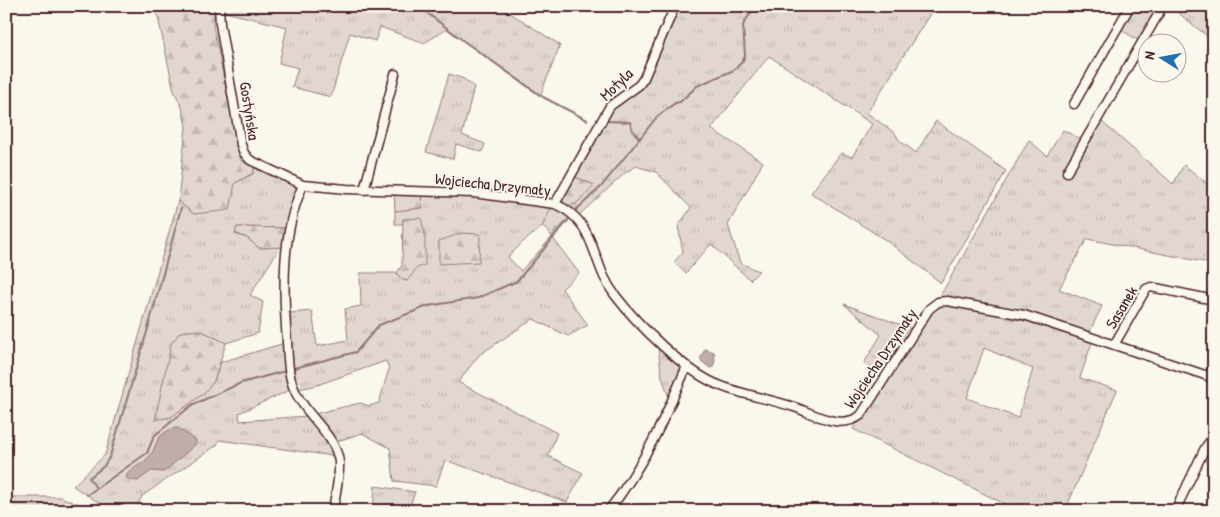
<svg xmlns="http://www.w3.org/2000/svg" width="1220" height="517" viewBox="0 0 1220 517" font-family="'Patrick Hand',sans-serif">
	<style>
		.grass { fill: url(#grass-tufts); stroke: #967b7e; fill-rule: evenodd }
		.forest { fill: url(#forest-firs); stroke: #967b7e }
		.water { fill: #bfadaa; stroke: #907477 }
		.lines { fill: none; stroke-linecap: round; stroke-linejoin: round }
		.stream { stroke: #907477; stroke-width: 2 }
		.minor-casing { stroke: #4a1f2b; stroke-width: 11 }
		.minor { stroke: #fbf7ec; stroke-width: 8 }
		.labels { text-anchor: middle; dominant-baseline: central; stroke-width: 4; stroke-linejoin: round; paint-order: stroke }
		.street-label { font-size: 16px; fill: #4a1f2b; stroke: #fbf7ec }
	</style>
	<defs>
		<pattern id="grass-tufts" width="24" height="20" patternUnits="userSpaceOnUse" patternTransform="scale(1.25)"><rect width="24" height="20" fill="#e2d7d0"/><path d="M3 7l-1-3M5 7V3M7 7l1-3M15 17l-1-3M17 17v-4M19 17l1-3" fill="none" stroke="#c3b8b3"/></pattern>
		<pattern id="forest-firs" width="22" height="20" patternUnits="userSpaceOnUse" patternTransform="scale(1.25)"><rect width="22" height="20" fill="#e2d7d0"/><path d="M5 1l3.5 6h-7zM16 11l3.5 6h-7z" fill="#c3b8b3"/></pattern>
	</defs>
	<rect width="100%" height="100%" fill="#fbf7ec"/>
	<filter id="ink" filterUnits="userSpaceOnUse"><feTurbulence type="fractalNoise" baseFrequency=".02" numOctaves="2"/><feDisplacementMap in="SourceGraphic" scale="10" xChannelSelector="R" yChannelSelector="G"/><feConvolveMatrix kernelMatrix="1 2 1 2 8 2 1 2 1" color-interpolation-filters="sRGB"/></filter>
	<g filter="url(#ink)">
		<path class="grass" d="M 222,6 L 499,6 L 560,45 L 540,96 L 447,29 L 424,43 L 380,27 L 375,41 L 350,33 L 331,97 L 292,87 L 298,68 L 279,63 L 287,27 L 221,11 Z
			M 679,6 L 935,6 L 867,113 L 895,133 L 899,140 L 916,153 L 936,121 L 1006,171 L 941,283 L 887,241 L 811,193 L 841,153 L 852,157 L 872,124 L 769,56 L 711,129 L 763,162 L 728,225 L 740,263 L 759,271 L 750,280 L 711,244 L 686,273 L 674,262 L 683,252 L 678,226 L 691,208 L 656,172 L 636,166 L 625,173 L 579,215 L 567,205 L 576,204 L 594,185 L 573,176 L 610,113 L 650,72 Z
			M 1134,6 L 1161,6 L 1141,42 L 1120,29 Z
			M 1170,6 L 1214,6 L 1213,41 Z
			M 449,74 L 464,79 L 474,87 L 462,135 L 485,144 L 482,152 L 456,144 L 453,159 L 426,152 Z
			M 1101,121 L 1173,184 L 1184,165 L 1214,189 L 1214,264 L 1087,239 L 1059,289 L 1102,306 L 1089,333 L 948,296 L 939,298 L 1029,140 L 1047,156 L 1063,130 L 1083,140 Z
			M 255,166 L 299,186 L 286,228 L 237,227 L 235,234 L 247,238 L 259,248 L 280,247 L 250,295 L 263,302 L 258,333 L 226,343 L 200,330 L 214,381 L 221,362 L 285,343 L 290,390 L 239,413 L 240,421 L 307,416 L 329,444 L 333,456 L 219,440 L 217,445 L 142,496 L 135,511 L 112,511 L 73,486 L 105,455 L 178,201 L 194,214 L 235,183 L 253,174 Z
			M 421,194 L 480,197 L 552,206 L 542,227 L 523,242 L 508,257 L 521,271 L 552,237 L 579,273 L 562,289 L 588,325 L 568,336 L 533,319 L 479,355 L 458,382 L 557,433 L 548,456 L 583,473 L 567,502 L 445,460 L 436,486 L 394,481 L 390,448 L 362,433 L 335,442 L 314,414 L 360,403 L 369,406 L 379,403 L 389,369 L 386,361 L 317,385 L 299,389 L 294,376 L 289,313 L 312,311 L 317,346 L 348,340 L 345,309 L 361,306 L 360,273 L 397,273 L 401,279 L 407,281 L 403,220 L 403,224 L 395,224 L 395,211 L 422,208 Z
			M 844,304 L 912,329 L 881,374 L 864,363 L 881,335 Z
			M 949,304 L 1029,322 L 1092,342 L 1080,378 L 1117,390 L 1068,504 L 1091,511 L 1019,511 L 853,429 L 933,309 L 940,305 ZM 984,348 L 1033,369 L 1018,418 L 967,398 Z
			M 657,341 L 681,364 L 681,372 L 669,398 L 662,377 Z
			M 375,486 L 415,492 L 408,511 L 373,511 Z
			M 6,497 L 61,497 L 93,511 L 6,511 Z"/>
		<path class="forest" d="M 150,6 L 216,6 L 213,26 L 241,161 L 255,166 L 253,173 L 235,183 L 230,210 L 194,214 L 178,201 L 186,127 L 182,107 L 174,91 L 158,17 Z
			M 573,176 L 594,185 L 576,204 L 567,205 L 563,202 L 562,195 Z
			M 394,193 L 421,194 L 422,208 L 395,211 Z
			M 552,206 L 570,216 L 552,237 L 548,231 L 542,227 Z
			M 421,218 L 425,235 L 425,265 L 417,268 L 407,281 L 401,279 L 397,273 L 402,265 L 403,219 Z
			M 237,227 L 286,228 L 284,247 L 259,248 L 247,238 L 235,233 Z
			M 462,233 L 480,234 L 479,262 L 439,264 L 439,241 Z
			M 200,330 L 226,343 L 214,381 L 203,394 L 171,417 L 155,420 L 171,344 L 180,332 Z"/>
		<path class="water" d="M 705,349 L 714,352 L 715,360 L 713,367 L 710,368 L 700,360 Z
			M 173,428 L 178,428 L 196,440 L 196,444 L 164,472 L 151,471 L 138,481 L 129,480 L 126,477 C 129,468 141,465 147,459 C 159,448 151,438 173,428 Z"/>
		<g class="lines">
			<path class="stream" d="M 418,6 L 465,42 L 543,97 L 587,120
				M 606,121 L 630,122 L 633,131 L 640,139
				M 576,210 L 601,187 L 656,118 L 675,103 L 680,102 L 697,86 L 734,70 L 742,62 L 745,56 L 743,25 L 755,6
				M 294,368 L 356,352 L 379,325 L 428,306 L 478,298 L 517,281 L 570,218
				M 96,488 L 89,478 L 104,466 L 110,456 L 149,325 L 181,208
				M 87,495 L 147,453 L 154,436 L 192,405 L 241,383 L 285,371
				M 65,511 L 77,503"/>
			<defs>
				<path id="minor" d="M 219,6 L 220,24 L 241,145 L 244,153 L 250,160 L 303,185 L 347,189 L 473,193 L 555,204 C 598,222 590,263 615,295 C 638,325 686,373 721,386 C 744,395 770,399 794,407 C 815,414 841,431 861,415 L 929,309 L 938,302 L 947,301 L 1024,315 L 1214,378
					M 1074,104 L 1130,6
					M 1067,172 L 1163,6
					M 303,185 C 281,234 283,290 287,342 C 288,358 288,377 295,391 C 305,415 336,435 339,462 C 340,477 335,495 333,511
					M 364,190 L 395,74
					M 555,204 L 610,106 L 639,85 L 644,78 L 675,6
					M 1114,345 L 1146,289 L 1151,287 L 1214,300
					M 1209,377 L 1214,365
					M 608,511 C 643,468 665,417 687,366
					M 1175,511 L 1205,448 L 1214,436"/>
			</defs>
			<use href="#minor" class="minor-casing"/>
			<use href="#minor" class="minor"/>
		</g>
	</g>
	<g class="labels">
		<g class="street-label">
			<text transform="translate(616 84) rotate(-44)">Motyla</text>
			<text transform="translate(250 111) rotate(81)">Gostyńska</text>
			<text transform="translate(493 184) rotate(6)">Wojciecha Drzymały</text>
			<text transform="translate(1121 307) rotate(-59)">Sasanek</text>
			<text transform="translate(880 358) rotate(-56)">Wojciecha Drzymały</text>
		</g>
	</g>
	<rect width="1220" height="517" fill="none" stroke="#fbf7ec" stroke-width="25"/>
	<rect x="12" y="12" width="1195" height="492" fill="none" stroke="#4a1f2b" stroke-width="2" filter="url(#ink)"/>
	<g transform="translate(1162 58) rotate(281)"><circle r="24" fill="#fbf7ec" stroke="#b4a19f"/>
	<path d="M0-4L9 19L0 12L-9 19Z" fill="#1f6fb2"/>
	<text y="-8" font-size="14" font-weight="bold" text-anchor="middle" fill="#4a1f2b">N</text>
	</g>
</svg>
